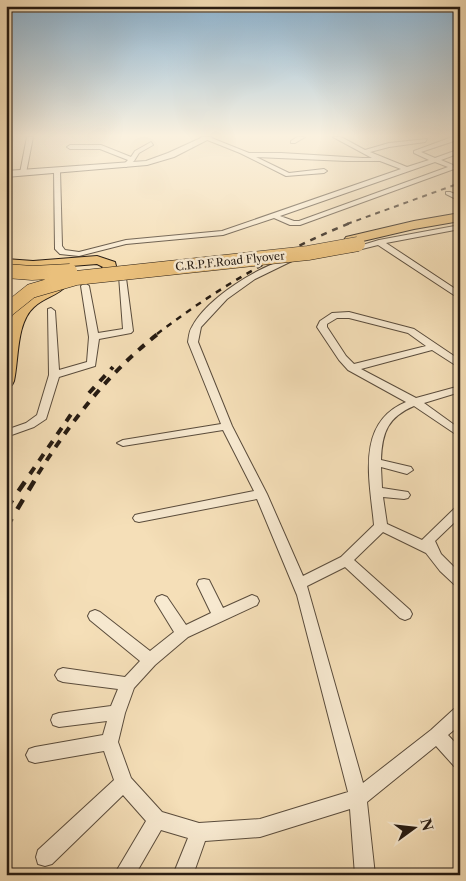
<svg xmlns="http://www.w3.org/2000/svg" width="466" height="881" viewBox="0 0 466 881" font-family="'Libre Caslon Text',serif">
	<style>
		.lines { fill: none; stroke-linecap: round; stroke-linejoin: round }
		.minor-casing { stroke: #5a4c3c; stroke-width: 2 }
		.tertiary-casing { stroke: #5a4c3c; stroke-width: 2 }
		.primary-casing { stroke: #261b12; stroke-width: 2 }
		.trunk-casing { stroke: #261b12; stroke-width: 2 }
		.minor { fill: #f8ead1; fill-rule: evenodd }
		.tertiary { fill: #f8ead1; fill-rule: evenodd }
		.primary { fill: #eac07c; fill-rule: evenodd }
		.trunk { fill: #eac07c; fill-rule: evenodd }
		.rail-far3 { stroke: #261b12; stroke-width: 2; stroke-dasharray: 5 5; stroke-linecap: butt }
		.rail-far2 { stroke: #261b12; stroke-width: 2.5; stroke-dasharray: 6 6; stroke-linecap: butt }
		.rail-far1 { stroke: #261b12; stroke-width: 4; stroke-dasharray: 8 8; stroke-linecap: butt }
		.rail { stroke: #261b12; stroke-width: 4.5; stroke-dasharray: 11 11; stroke-linecap: butt }
		.primary-bridge-casing { stroke: #261b12; stroke-width: 15; stroke-linecap: butt }
		.primary-bridge { stroke: #eac07c; stroke-width: 14 }
		.labels { text-anchor: middle; dominant-baseline: central; stroke-width: 5; stroke-linejoin: round; paint-order: stroke }
		.far-street-label { font-size: 11px; fill: #261b12; stroke: #f8ead1 }
	</style>
	<rect width="100%" height="100%" fill="#f5dfb8"/>
	<filter id="stains"><feTurbulence type="fractalNoise" baseFrequency=".004" numOctaves="4"/><feColorMatrix values="0 0 0 0 .2 0 0 0 0 .09 0 0 0 0 .02 0 0 0 .5 -.17"/></filter>
	<radialGradient id="worn" r=".72"><stop offset=".6" stop-color="#630" stop-opacity="0"/><stop offset="1" stop-color="#630" stop-opacity=".3"/></radialGradient>
	<g class="lines">
		<defs>
			<path id="minor" d="M 7,137 L 13,137 L 9,159 L 6,161 Z
				M 27,137 L 33,137 L 26,173 L 23,175 L 20,173 Z
				M 200,137 L 209,137 L 249,153 L 281,153 L 363,158 L 372,158 L 333,137 L 341,137 L 365,150 L 389,143 L 427,139 L 425,142 L 389,147 L 370,152 L 407,167 L 429,160 L 414,153 L 414,151 L 452,137 L 460,139 L 421,152 L 435,158 L 460,149 L 460,153 L 441,160 L 453,165 L 454,169 L 300,225 L 290,225 L 274,218 L 223,235 L 126,244 L 79,256 L 60,254 L 55,249 L 54,170 L 57,168 L 60,170 L 62,246 L 65,250 L 79,252 L 126,240 L 222,231 L 401,169 L 380,161 L 347,161 L 256,157 L 289,173 L 324,169 L 327,171 L 324,173 L 286,176 L 240,153 ZM 435,162 L 448,167 L 299,221 L 294,221 L 280,216 Z
				M 297,137 L 305,137 L 295,143 L 291,143 L 291,141 Z
				M 151,142 L 153,145 L 139,153 L 134,161 L 126,167 L 123,165 L 128,160 L 100,149 L 70,149 L 67,147 L 70,145 L 101,145 L 131,157 L 135,151 Z
				M 446,192 L 450,192 L 460,196 L 460,201 L 446,194 Z
				M 460,225 L 460,229 L 386,243 L 460,292 L 460,299 L 378,245 L 350,252 L 346,250 L 379,240 Z
				M 290,258 L 294,260 L 255,279 L 227,299 L 201,327 L 198,342 L 232,426 L 267,494 L 303,576 L 341,557 L 374,525 C 370,481 355,423 406,402 L 348,370 L 339,360 L 317,327 L 320,321 L 332,313 L 349,312 L 414,329 L 460,360 L 460,368 L 432,350 L 361,369 L 416,398 L 460,386 L 460,392 L 424,403 L 460,429 L 460,437 L 414,406 C 388,417 382,432 381,460 L 411,467 L 413,470 L 407,474 L 381,467 L 382,488 L 408,492 L 410,495 L 408,498 L 404,499 L 383,497 L 387,524 L 422,540 L 456,507 L 460,506 L 460,517 L 435,541 L 441,554 L 460,573 L 460,586 L 455,585 L 440,571 L 426,553 L 383,532 L 354,560 L 410,610 L 412,614 L 410,618 L 405,620 L 400,618 L 345,567 L 307,586 L 363,783 L 431,730 L 454,709 L 460,707 L 460,725 L 448,735 L 460,748 L 460,768 L 454,766 L 436,746 L 367,802 L 375,875 L 355,875 L 350,809 L 260,837 L 205,841 L 193,875 L 173,875 L 188,838 L 161,830 L 135,875 L 114,875 L 146,821 L 123,795 L 52,864 L 45,866 L 38,864 L 36,857 L 38,850 L 114,780 L 104,751 L 35,763 L 29,761 L 26,755 L 29,749 L 35,747 L 103,735 L 107,721 L 59,727 L 53,725 L 51,720 L 53,715 L 59,713 L 111,706 L 118,689 L 63,682 L 58,680 L 55,675 L 58,670 L 63,668 L 125,677 L 140,661 L 90,620 L 88,616 L 90,612 L 95,610 L 100,612 L 150,651 L 174,632 L 155,601 L 157,597 L 162,595 L 167,597 L 186,625 L 211,613 L 197,584 L 199,580 L 204,579 L 209,580 L 223,608 L 252,595 L 257,597 L 259,601 L 257,605 L 188,637 L 155,665 L 134,688 L 125,713 L 118,742 L 131,778 L 162,812 L 199,823 L 260,819 L 348,792 L 297,595 L 257,499 L 139,522 L 135,521 L 133,518 L 135,515 L 139,514 L 254,491 L 223,430 L 123,446 L 117,443 L 123,440 L 221,424 L 188,342 C 189,337 189,331 192,327 C 207,298 259,266 290,258 ZM 337,318 L 349,318 L 408,333 L 426,346 L 354,364 L 346,356 L 327,327 L 327,324 Z
				M 119,276 L 122,276 L 126,278 L 133,331 L 131,333 L 99,339 L 95,366 L 59,377 L 46,419 L 34,427 L 6,437 L 6,430 L 26,423 L 37,415 L 49,375 L 48,309 L 51,308 L 55,311 L 59,370 L 87,362 L 89,337 L 81,286 L 85,283 L 89,286 L 98,333 L 123,329 Z"/>
			<path id="tertiary" d="M 203,137 L 213,137 L 174,157 L 147,165 L 6,177 L 6,171 L 146,161 L 168,153 Z"/>
			<path id="primary" d="M 460,213 L 460,221 L 414,229 L 350,244 L 344,240 L 346,237 L 414,221 Z"/>
			<path id="trunk" d="M 97,256 L 115,262 L 117,270 L 107,278 L 88,282 L 81,278 L 83,275 L 98,272 L 103,267 L 97,264 L 33,269 L 6,267 L 6,259 L 33,261 Z
				M 59,282 L 66,286 C 59,295 43,298 34,307 C 16,323 19,359 14,381 L 12,385 L 6,386 C 6,338 0,297 59,282 Z"/>
		</defs>
		<use href="#minor" class="minor-casing"/>
		<use href="#tertiary" class="tertiary-casing"/>
		<use href="#primary" class="primary-casing"/>
		<use href="#trunk" class="trunk-casing"/>
		<use href="#minor" class="minor"/>
		<use href="#tertiary" class="tertiary"/>
		<use href="#primary" class="primary"/>
		<use href="#trunk" class="trunk"/>
		<path class="rail-far3" d="M 347,224 L 460,183"/>
		<path class="rail-far2" d="M 157,334 C 217,288 281,251 350,223"/>
		<path class="rail-far1" d="M 89,393 L 113,367
			M 30,474 L 74,410
			M 38,474 C 71,421 110,371 159,333"/>
		<path class="rail" d="M 6,509 L 31,473
			M 6,528 L 39,473"/>
		<defs>
			<path id="primary-bridge" d="M 6,271 L 32,273 L 70,271
				M 6,311 L 31,291 L 76,278 L 308,253 L 358,244"/>
		</defs>
		<use href="#primary-bridge" class="primary-bridge-casing"/>
		<use href="#primary-bridge" class="primary-bridge"/>
	</g>
	<linearGradient id="sky" x2="0" y2="1"><stop stop-color="#8cb6d6"/><stop offset="0.52" stop-color="#faf1df"/><stop offset="1" stop-color="#faf1df" stop-opacity="0"/></linearGradient>
	<rect width="466" height="261" fill="url(#sky)"/>
	<g class="labels">
		<g class="far-street-label">
			<text transform="translate(230 261) rotate(-6)">C.R.P.F.Road Flyover</text>
		</g>
	</g>
	<rect width="466" height="881" fill="none" stroke="#f5dfb8" stroke-width="25"/>
	<rect x="8" y="8" width="451" height="866" fill="none" stroke="#261b12" stroke-width="2.5"/>
	<rect x="12" y="12" width="441" height="856" fill="none" stroke="#261b12"/>
	<g transform="translate(414 828) rotate(75)" stroke="#f8ead1" stroke-width="4" paint-order="stroke">
	<path d="M0-4L9 19L0 12L-9 19Z" fill="#261b12"/>
	<text y="-8" font-size="14" font-weight="bold" text-anchor="middle" fill="#261b12">N</text>
	</g>
	<rect width="100%" height="100%" filter="url(#stains)"/>
	<rect width="100%" height="100%" fill="url(#worn)"/>
</svg>
